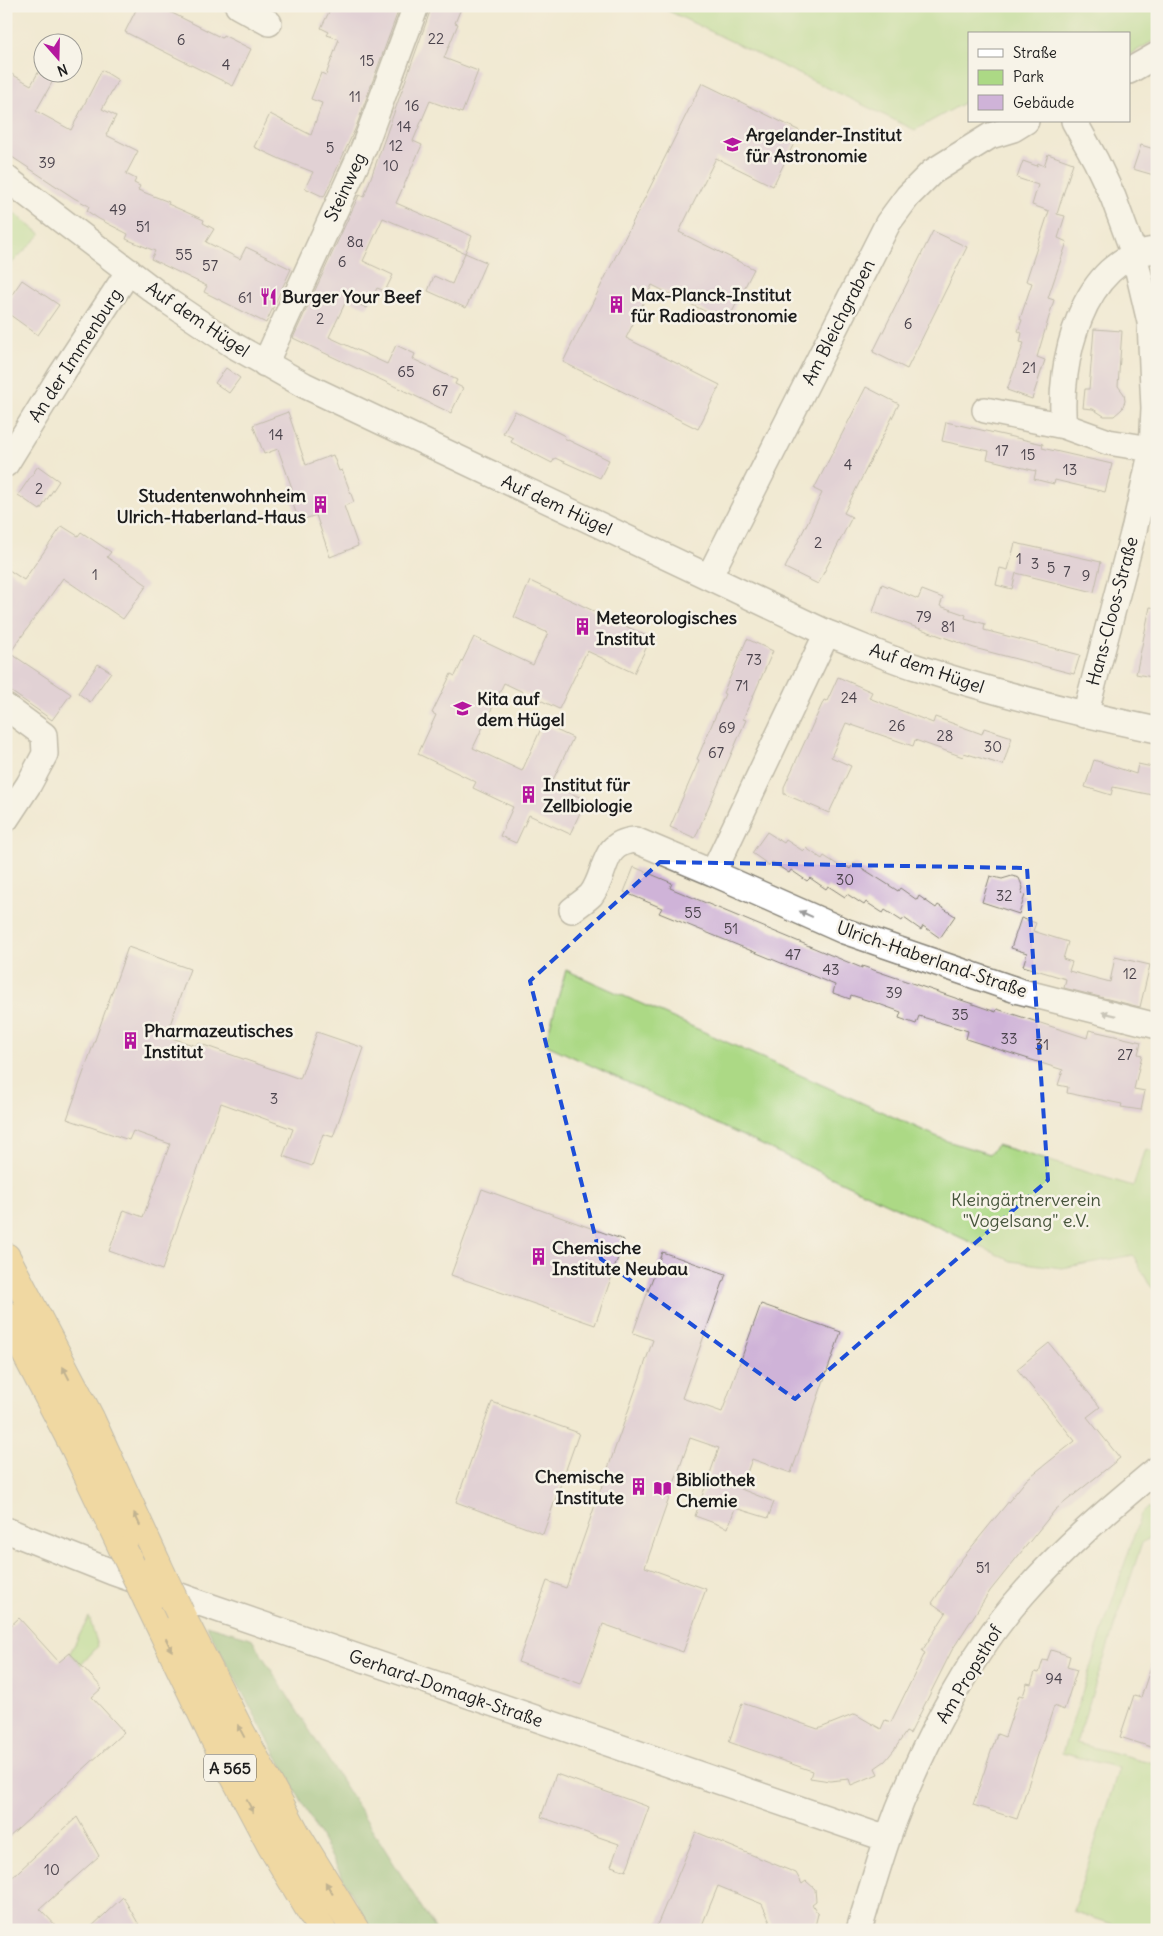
<svg xmlns="http://www.w3.org/2000/svg" width="1163" height="1936" viewBox="0 0 1163 1936" font-family="Delius,sans-serif">
	<style>
		.green { fill: #acd985; stroke: #647a50 }
		.forest { fill: #89b972; stroke: #526a47 }
		.building { fill: #cfb3d8 }
		.lines { fill: none; stroke-linecap: round; stroke-linejoin: round }
		.minor-casing { stroke: #868277; stroke-width: 28 }
		.highway-casing { stroke: #868277; stroke-width: 30 }
		.minor { stroke: #fff; stroke-width: 25 }
		.highway { stroke: #f0c369; stroke-width: 28 }
		.highway-bridge-casing { stroke: #868277; stroke-width: 30; stroke-linecap: butt }
		.highway-bridge { stroke: #f0c369; stroke-width: 28 }
		.oneway { fill: #999 }
		.oneway2 { fill: #867042 }
		.marked { fill: none; stroke: #1d4ed8; stroke-width: 4; stroke-dasharray: 10 6; stroke-linejoin: round }
		.labels { text-anchor: middle; dominant-baseline: central; stroke-width: 5; stroke-linejoin: round; paint-order: stroke }
		.number-label { font-size: 15px; fill: #49424b }
		.shield { fill: #f7f3e8; stroke: #5e5c59; stroke-width: 1 }
		.shield-label { font-size: 16px; font-weight: bold; fill: #1c1c1c }
		.poi-label { font-size: 18px; font-weight: bold; fill: #1c1c1c; stroke: #f7f3e8; text-anchor: start }
		.street-label { font-size: 18px; fill: #1c1c1c; stroke: #f7f3e8 }
		.park-label { font-size: 18px; fill: #47553c; stroke: #f7f3e8 }
	</style>
	<rect width="100%" height="100%" fill="#f7f3e8"/>
	<filter id="ink" filterUnits="userSpaceOnUse"><feTurbulence type="fractalNoise" baseFrequency=".02" numOctaves="2"/><feDisplacementMap in="SourceGraphic" scale="10" xChannelSelector="R" yChannelSelector="G"/><feConvolveMatrix kernelMatrix="1 2 1 2 8 2 1 2 1" color-interpolation-filters="sRGB"/></filter>
	<filter id="wash" filterUnits="userSpaceOnUse"><feTurbulence type="fractalNoise" baseFrequency=".0096" numOctaves="4" result="noise"/><feDisplacementMap in="SourceGraphic" scale="20" xChannelSelector="R" yChannelSelector="G"/><feGaussianBlur stdDeviation="1.12" result="paint"/><feColorMatrix in="noise" values="0 0 0 0 0 0 0 0 0 0 0 0 0 0 0 0 0 1.4 0 .05"/><feComposite in="paint" operator="in"/></filter>
	<g filter="url(#wash)">
		<rect width="100%" height="100%" fill="#f1e9d2"/>
		<path class="green" d="M 658,6 L 1157,6 L 1157,39 L 1129,55 L 1129,34 L 969,34 L 969,100 L 915,130 Z
			M 6,207 L 41,234 L 6,269 Z
			M 566,970 L 947,1141 L 989,1154 L 997,1145 L 1133,1186 L 1146,1149 L 1157,1152 L 1157,1293 L 1149,1284 L 1133,1255 L 1062,1268 L 1011,1261 L 545,1044 Z
			M 1148,1507 L 1157,1518 L 1157,1532 L 1142,1543 L 1076,1743 L 1157,1764 L 1157,1930 L 1130,1930 L 1073,1911 L 1119,1768 L 1062,1753 L 1141,1514 Z
			M 89,1617 L 98,1646 L 81,1665 L 70,1653 Z"/>
		<path class="forest" d="M 206,1625 L 251,1638 L 436,1930 L 371,1930 Z"/>
		<g id="blocks">
			<path class="building" d="M 138,6 L 158,6 L 222,38 L 223,35 L 251,49 L 233,86 L 125,32 Z
				M 332,6 L 400,6 L 356,127 L 324,197 L 305,188 L 313,172 L 280,159 L 254,147 L 270,114 L 311,135 L 322,103 L 311,99 L 321,73 L 326,75 L 339,39 L 327,35 L 329,32 L 321,28 Z
				M 432,6 L 462,6 L 455,23 L 458,24 L 444,58 L 478,71 L 462,113 L 430,101 L 413,141 L 422,145 L 396,203 L 472,236 L 465,253 L 383,218 L 363,261 L 393,275 L 385,291 L 377,288 L 367,308 L 347,299 L 329,337 L 387,364 L 396,345 L 415,354 L 413,359 L 457,380 L 455,384 L 463,388 L 451,413 L 293,338 L 359,195 L 364,197 Z
				M 102,70 L 118,80 L 102,109 L 116,116 L 106,135 L 138,151 L 126,174 L 136,179 L 134,183 L 140,186 L 138,190 L 169,202 L 168,204 L 204,220 L 203,223 L 214,229 L 206,242 L 240,259 L 246,247 L 291,269 L 266,323 L 204,292 L 207,286 L 151,259 L 155,251 L 126,239 L 128,234 L 99,219 L 87,211 L 89,206 L 74,198 L 6,153 L 6,71 L 31,85 L 39,71 L 54,79 L 36,111 L 71,130 Z
				M 702,83 L 800,131 L 773,186 L 716,158 L 679,232 L 754,269 L 727,322 L 652,285 L 626,338 L 720,385 L 698,429 L 563,362 Z
				M 1141,145 L 1157,150 L 1157,176 L 1133,169 Z
				M 1048,154 L 1073,163 L 1057,214 L 1065,216 L 1058,238 L 1067,242 L 1048,298 L 1054,300 L 1037,357 L 1045,360 L 1032,399 L 1007,390 L 1024,343 L 1020,342 L 1022,333 L 1018,331 L 1022,320 L 1020,319 L 1032,283 L 1026,281 L 1049,211 L 1032,205 L 1038,185 L 1017,178 L 1023,161 L 1037,166 L 1038,163 L 1044,166 Z
				M 933,231 L 967,247 L 907,369 L 873,352 Z
				M 465,253 L 486,262 L 466,308 L 428,291 L 434,276 L 452,284 Z
				M 22,280 L 59,305 L 38,335 L 6,312 L 6,303 Z
				M 1094,329 L 1122,331 L 1118,386 L 1124,394 L 1125,401 L 1122,409 L 1114,416 L 1104,416 L 1093,409 L 1083,408 L 1085,389 L 1089,389 Z
				M 226,368 L 240,378 L 229,393 L 215,383 Z
				M 866,387 L 899,404 L 844,513 L 852,517 L 818,584 L 785,568 L 822,493 L 814,489 Z
				M 515,411 L 565,436 L 564,438 L 609,460 L 600,478 L 555,458 L 552,463 L 511,442 L 513,438 L 503,433 Z
				M 288,412 L 306,465 L 333,455 L 339,471 L 342,470 L 354,502 L 344,506 L 358,546 L 330,557 L 316,515 L 299,521 L 288,490 L 292,488 L 278,449 L 264,454 L 253,425 Z
				M 946,422 L 1043,444 L 1042,448 L 1112,464 L 1105,492 L 1055,480 L 1054,484 L 1034,479 L 1036,471 L 987,459 L 989,451 L 942,441 Z
				M 38,466 L 59,481 L 40,510 L 18,495 Z
				M 62,526 L 78,536 L 81,532 L 111,552 L 107,557 L 147,585 L 123,619 L 63,578 L 10,653 L 71,694 L 52,720 L 6,688 L 6,568 L 24,580 Z
				M 1015,543 L 1101,562 L 1094,592 L 1016,573 L 1012,589 L 996,585 L 1000,568 L 1008,570 Z
				M 530,581 L 651,638 L 634,673 L 587,651 L 559,709 L 504,683 L 473,748 L 522,771 L 543,724 L 573,738 L 551,784 L 586,800 L 570,834 L 529,815 L 516,843 L 500,836 L 513,807 L 473,788 L 476,782 L 418,754 L 436,715 L 432,713 L 451,674 L 455,676 L 474,637 L 533,665 L 548,633 L 514,617 Z
				M 882,584 L 918,599 L 922,590 L 943,598 L 940,606 L 966,615 L 965,618 L 985,624 L 984,630 L 1080,655 L 1074,674 L 974,648 L 873,612 Z
				M 1150,607 L 1157,608 L 1157,678 L 1136,674 Z
				M 747,639 L 773,651 L 743,719 L 746,720 L 695,838 L 670,827 L 699,760 L 697,759 L 725,694 L 723,693 Z
				M 98,664 L 111,672 L 90,702 L 78,693 Z
				M 838,677 L 872,692 L 869,698 L 933,723 L 935,717 L 982,734 L 984,728 L 1012,737 L 1003,765 L 964,753 L 963,757 L 915,740 L 913,746 L 846,723 L 831,757 L 851,766 L 829,813 L 784,794 L 784,787 L 824,700 L 827,701 Z
				M 1094,760 L 1136,774 L 1138,764 L 1157,768 L 1157,796 L 1113,787 L 1111,795 L 1085,787 Z
				M 767,832 L 784,843 L 786,840 L 803,851 L 806,848 L 822,859 L 824,856 L 841,867 L 843,864 L 850,869 L 854,863 L 898,891 L 900,888 L 917,900 L 919,896 L 936,908 L 938,905 L 955,916 L 940,938 L 923,926 L 921,930 L 904,918 L 902,921 L 885,910 L 883,913 L 866,902 L 864,905 L 847,894 L 845,897 L 828,886 L 826,889 L 810,878 L 807,881 L 791,870 L 789,873 L 772,862 L 769,865 L 752,853 Z
				M 634,867 L 672,883 L 670,888 L 862,968 L 862,966 L 996,1012 L 997,1009 L 1087,1038 L 1089,1030 L 1141,1042 L 1138,1054 L 1142,1055 L 1134,1089 L 1145,1091 L 1141,1110 L 1121,1107 L 1122,1104 L 1067,1093 L 1068,1087 L 1058,1085 L 1063,1070 L 966,1039 L 968,1031 L 919,1016 L 916,1024 L 899,1018 L 901,1012 L 876,1003 L 851,995 L 850,999 L 833,993 L 835,985 L 659,913 L 662,908 L 624,892 Z
				M 990,876 L 1002,879 L 1012,876 L 1019,878 L 1023,888 L 1021,894 L 1025,895 L 1019,914 L 982,902 Z
				M 1021,918 L 1036,923 L 1033,931 L 1068,942 L 1063,959 L 1072,962 L 1069,971 L 1110,982 L 1115,957 L 1150,965 L 1140,1007 L 1064,988 L 1066,979 L 1023,966 L 1027,953 L 1011,948 Z
				M 128,947 L 190,969 L 166,1036 L 196,1046 L 198,1043 L 300,1079 L 317,1032 L 364,1048 L 333,1137 L 323,1134 L 312,1166 L 283,1156 L 293,1129 L 221,1103 L 162,1270 L 109,1251 L 124,1210 L 143,1217 L 170,1144 L 133,1131 L 129,1140 L 67,1119 Z
				M 482,1189 L 624,1240 L 595,1325 L 451,1275 Z
				M 662,1252 L 726,1274 L 682,1398 L 722,1412 L 761,1304 L 841,1332 L 791,1473 L 752,1459 L 741,1489 L 774,1502 L 768,1518 L 735,1508 L 728,1528 L 695,1516 L 719,1448 L 690,1438 L 645,1567 L 706,1589 L 683,1652 L 603,1624 L 581,1684 L 518,1662 L 547,1581 L 566,1588 L 653,1340 L 633,1333 Z
				M 1049,1343 L 1100,1407 L 1087,1417 L 1120,1458 L 1055,1510 L 990,1591 L 952,1650 L 910,1734 L 906,1732 L 894,1750 L 885,1761 L 875,1768 L 878,1774 L 851,1785 L 849,1779 L 830,1781 L 810,1778 L 812,1771 L 729,1742 L 742,1703 L 818,1729 L 855,1714 L 881,1729 L 885,1720 L 891,1722 L 925,1653 L 922,1651 L 946,1613 L 932,1603 L 961,1560 L 1027,1479 L 1075,1441 L 1017,1369 Z
				M 492,1402 L 579,1433 L 543,1534 L 456,1502 Z
				M 19,1618 L 59,1662 L 70,1653 L 81,1665 L 102,1688 L 92,1697 L 124,1732 L 6,1840 L 6,1630 Z
				M 1051,1650 L 1070,1656 L 1067,1667 L 1077,1670 L 1064,1710 L 1054,1706 L 1017,1819 L 973,1805 L 997,1734 L 1005,1737 L 1019,1695 L 1023,1696 L 1027,1683 L 1031,1684 L 1035,1672 L 1039,1673 L 1043,1660 L 1047,1661 Z
				M 1154,1658 L 1157,1658 L 1157,1749 L 1120,1737 L 1134,1695 L 1141,1697 Z
				M 556,1774 L 649,1807 L 626,1871 L 611,1866 L 619,1844 L 541,1817 Z
				M 77,1817 L 99,1856 L 40,1909 L 60,1930 L 6,1930 L 6,1883 Z
				M 696,1832 L 796,1873 L 802,1884 L 806,1881 L 815,1889 L 816,1901 L 812,1904 L 818,1914 L 814,1930 L 774,1930 L 762,1904 L 718,1886 L 700,1930 L 655,1930 Z
				M 123,1897 L 142,1930 L 88,1930 Z"/>
		</g>
	</g>
	<g filter="url(#ink)">
		<use href="#blocks" fill-opacity="0" stroke="#868277" stroke-width="1"/>
		<g class="lines">
			<defs>
				<path id="minor" d="M 238,6 L 269,23
					M 1129,71 L 1157,55
					M 1074,121 L 1096,161 L 1113,197 L 1134,254 L 1150,322 L 1154,408 L 1152,449 L 1135,526 L 1085,715
					M 6,178 L 169,302 L 233,345 L 304,385 L 827,633 C 857,644 886,658 916,667 C 995,693 1075,713 1157,730
					M 1157,250 C 1082,255 1057,366 1064,426 L 1108,442 L 1157,450
					M 265,364 L 364,147 L 416,6
					M 985,410 L 1064,426
					M 6,464 L 59,378 L 129,271
					M 709,577 L 888,223 L 908,196 L 932,172 L 990,136 L 1013,129 L 1026,121
					M 6,707 L 44,735 L 45,754 L 29,784 L 6,819
					M 713,873 L 844,931 L 1019,991 L 1157,1026
					M 572,910 C 578,905 586,900 591,895 C 608,873 600,843 635,840 L 713,873 L 827,633
					M 6,1530 L 112,1572 L 200,1603 L 887,1839
					M 859,1930 C 868,1900 877,1869 887,1840 C 916,1757 966,1658 1024,1593 C 1064,1547 1110,1508 1157,1469"/>
				<path id="highway" d="M 6,1257 L 90,1418 L 157,1564
					M 6,1315 L 75,1448 L 124,1551
					M 148,1601 L 212,1734 L 271,1845 L 322,1930
					M 180,1613 L 239,1729 L 295,1832 L 355,1930"/>
			</defs>
			<use href="#minor" class="minor-casing"/>
			<use href="#highway" class="highway-casing"/>
			<use href="#minor" class="minor"/>
			<use href="#highway" class="highway"/>
			<defs>
				<path id="highway-bridge" d="M 124,1551 L 148,1601
					M 157,1564 L 180,1613"/>
			</defs>
			<use href="#highway-bridge" class="highway-bridge-casing"/>
			<use href="#highway-bridge" class="highway-bridge"/>
		</g>
		<defs><path id="oneway-solid" d="M-6-.8H1V-3.2L6.5 0L1 3.2V.8H-6Z" transform="scale(1.25)"/></defs>
		<g class="oneway">
			<use href="#oneway-solid" transform="translate(806 914) rotate(-156)"/>
			<use href="#oneway-solid" transform="translate(1109 1014) rotate(-166)"/>
		</g>
		<g class="oneway2">
			<use href="#oneway-solid" transform="translate(66 1373) rotate(-117)"/>
			<use href="#oneway-solid" transform="translate(137 1519) rotate(-115)"/>
			<use href="#oneway-solid" transform="translate(169 1645) rotate(64)"/>
			<use href="#oneway-solid" transform="translate(241 1731) rotate(-118)"/>
			<use href="#oneway-solid" transform="translate(250 1806) rotate(62)"/>
			<use href="#oneway-solid" transform="translate(329 1888) rotate(-121)"/>
		</g>
	</g>
	<path d="M0 0H1163V1936H0ZM 660,862 L 1027,868 L 1048,1180 L 795,1399 L 601,1259 L 530,981 Z" fill="#f1e9d2" fill-opacity=".55" fill-rule="evenodd"/>
	<path class="marked" d="M 660,862 L 1027,868 L 1048,1180 L 795,1399 L 601,1259 L 530,981 Z"/>
	<defs>
		<symbol id="university-bare" viewBox="-9 -9 18 18"><path d="M0-5L7-2L0 1L-7-2ZM-4 1L0 2.5L4 1V4Q0 6-4 4Z" fill="#b5179e" stroke="#f7f3e8" stroke-width="2.5" paint-order="stroke"/></symbol>
		<symbol id="restaurant-bare" viewBox="-9 -9 18 18"><path d="M-5-6h1v4h1v-4h1v4h1v-4h1v5L-1.5 .5V6h-2V.5L-5-1ZM5-6V6H3V1.5H1.5Q1.5-4 5-6Z" fill="#b5179e" stroke="#f7f3e8" stroke-width="2.5" paint-order="stroke"/></symbol>
		<symbol id="building-bare" viewBox="-9 -9 18 18"><path d="M-4-6H4V6H1V3H-1V6H-4ZM-2.5-4.3h1.7v1.8h-1.7ZM.8-4.3h1.7v1.8H.8ZM-2.5-1h1.7V.8h-1.7ZM.8-1h1.7V.8H.8Z" fill="#b5179e" stroke="#f7f3e8" stroke-width="2.5" paint-order="stroke"/></symbol>
		<symbol id="school-bare" viewBox="-9 -9 18 18"><path d="M0-5L7-2L0 1L-7-2ZM-4 1L0 2.5L4 1V4Q0 6-4 4Z" fill="#b5179e" stroke="#f7f3e8" stroke-width="2.5" paint-order="stroke"/></symbol>
		<symbol id="library-bare" viewBox="-9 -9 18 18"><path d="M-6-4Q-3-5.5-.7-3.5V5Q-3 3-6 4ZM6-4Q3-5.5 .7-3.5V5Q3 3 6 4Z" fill="#b5179e" stroke="#f7f3e8" stroke-width="2.5" paint-order="stroke"/></symbol>
	</defs>
	<g fill-rule="evenodd">
		<use href="#university-bare" x="720" y="132" width="25" height="25"/>
		<use href="#restaurant-bare" x="256" y="284" width="25" height="25"/>
		<use href="#building-bare" x="604" y="292" width="25" height="25"/>
		<use href="#building-bare" x="308" y="492" width="25" height="25"/>
		<use href="#building-bare" x="570" y="614" width="25" height="25"/>
		<use href="#school-bare" x="450" y="696" width="25" height="25"/>
		<use href="#building-bare" x="516" y="782" width="25" height="25"/>
		<use href="#building-bare" x="118" y="1028" width="25" height="25"/>
		<use href="#building-bare" x="526" y="1244" width="25" height="25"/>
		<use href="#building-bare" x="626" y="1474" width="25" height="25"/>
		<use href="#library-bare" x="650" y="1476" width="25" height="25"/>
	</g>
	<g class="labels">
		<g class="number-label">
			<text x="436" y="38">22</text>
			<text x="181" y="39">6</text>
			<text x="367" y="60">15</text>
			<text x="226" y="64">4</text>
			<text x="355" y="96">11</text>
			<text x="412" y="105">16</text>
			<text x="404" y="126">14</text>
			<text x="396" y="145">12</text>
			<text x="330" y="147">5</text>
			<text x="47" y="162">39</text>
			<text x="391" y="165">10</text>
			<text x="118" y="209">49</text>
			<text x="143" y="226">51</text>
			<text x="355" y="241">8a</text>
			<text x="184" y="254">55</text>
			<text x="342" y="261">6</text>
			<text x="210" y="265">57</text>
			<text x="245" y="297">61</text>
			<text x="320" y="318">2</text>
			<text x="908" y="323">6</text>
			<text x="1029" y="367">21</text>
			<text x="406" y="371">65</text>
			<text x="440" y="390">67</text>
			<text x="276" y="434">14</text>
			<text x="1002" y="450">17</text>
			<text x="1028" y="454">15</text>
			<text x="848" y="464">4</text>
			<text x="1070" y="469">13</text>
			<text x="39" y="488">2</text>
			<text x="818" y="542">2</text>
			<text x="1019" y="558">1</text>
			<text x="1035" y="563">3</text>
			<text x="1051" y="567">5</text>
			<text x="1067" y="571">7</text>
			<text x="95" y="574">1</text>
			<text x="1086" y="575">9</text>
			<text x="924" y="616">79</text>
			<text x="948" y="626">81</text>
			<text x="754" y="659">73</text>
			<text x="742" y="685">71</text>
			<text x="849" y="697">24</text>
			<text x="897" y="725">26</text>
			<text x="727" y="727">69</text>
			<text x="945" y="735">28</text>
			<text x="993" y="746">30</text>
			<text x="716" y="752">67</text>
			<text x="845" y="879">30</text>
			<text x="1004" y="895">32</text>
			<text x="693" y="912">55</text>
			<text x="731" y="928">51</text>
			<text x="793" y="954">47</text>
			<text x="831" y="969">43</text>
			<text x="1130" y="973">12</text>
			<text x="894" y="992">39</text>
			<text x="960" y="1014">35</text>
			<text x="1009" y="1038">33</text>
			<text x="1042" y="1044">31</text>
			<text x="1125" y="1054">27</text>
			<text x="274" y="1098">3</text>
			<text x="983" y="1567">51</text>
			<text x="1054" y="1678">94</text>
			<text x="52" y="1869">10</text>
		</g>
		<rect class="shield" x="204" y="1754.5" width="52" height="27" rx="4"/>
		<g class="shield-label">
			<text x="230" y="1768">A 565</text>
		</g>
		<g class="poi-label">
			<text x="746" y="134">Argelander-Institut<tspan x="746" dy="21">für Astronomie</tspan></text>
			<text x="631" y="294">Max-Planck-Institut<tspan x="631" dy="21">für Radioastronomie</tspan></text>
			<text x="282" y="296">Burger Your Beef</text>
			<text x="306" y="495" text-anchor="end">Studentenwohnheim<tspan x="306" dy="21">Ulrich-Haberland-Haus</tspan></text>
			<text x="596" y="617">Meteorologisches<tspan x="596" dy="21">Institut</tspan></text>
			<text x="477" y="698">Kita auf<tspan x="477" dy="21">dem Hügel</tspan></text>
			<text x="543" y="784">Institut für<tspan x="543" dy="21">Zellbiologie</tspan></text>
			<text x="144" y="1030">Pharmazeutisches<tspan x="144" dy="21">Institut</tspan></text>
			<text x="552" y="1247">Chemische<tspan x="552" dy="21">Institute Neubau</tspan></text>
			<text x="624" y="1476" text-anchor="end">Chemische<tspan x="624" dy="21">Institute</tspan></text>
			<text x="676" y="1479">Bibliothek<tspan x="676" dy="21">Chemie</tspan></text>
		</g>
		<g class="street-label">
			<text transform="translate(345 187) rotate(-65)">Steinweg</text>
			<text transform="translate(198 319) rotate(34)">Auf dem Hügel</text>
			<text transform="translate(838 322) rotate(-63)">Am Bleichgraben</text>
			<text transform="translate(75 355) rotate(-57)">An der Immenburg</text>
			<text transform="translate(557 505) rotate(25)">Auf dem Hügel</text>
			<text transform="translate(1112 611) rotate(-75)">Hans-Cloos-Straße</text>
			<text transform="translate(927 668) rotate(19)">Auf dem Hügel</text>
			<text transform="translate(932 959) rotate(19)">Ulrich-Haberland-Straße</text>
			<text transform="translate(969 1674) rotate(-59)">Am Propsthof</text>
			<text transform="translate(446 1688) rotate(19)">Gerhard-Domagk-Straße</text>
		</g>
		<g class="park-label">
			<text x="1026" y="1199">Kleingärtnerverein<tspan x="1026" dy="21">"Vogelsang" e.V.</tspan></text>
		</g>
	</g>
	<rect width="1163" height="1936" fill="none" stroke="#f7f3e8" stroke-width="25"/>
	<rect x="968" y="32" width="162" height="90" fill="#f7f3e8" stroke="#9f9d96"/>
	<rect x="978" y="49" width="25" height="8" fill="#ffffff" stroke="#9f9d96"/>
	<text x="1013" y="58" font-size="15" fill="#1c1c1c">Straße</text>
	<rect x="978" y="70" width="25" height="15" fill="#acd985" stroke="#9f9d96"/>
	<text x="1013" y="82" font-size="15" fill="#1c1c1c">Park</text>
	<rect x="978" y="95" width="25" height="15" fill="#cfb3d8" stroke="#9f9d96"/>
	<text x="1013" y="108" font-size="15" fill="#1c1c1c">Gebäude</text>
	<g transform="translate(58 58) rotate(160)"><circle r="24" fill="#f7f3e8" stroke="#9f9d96"/>
	<path d="M0-4L9 19L0 12L-9 19Z" fill="#b5179e"/>
	<text y="-8" font-size="14" font-weight="bold" text-anchor="middle" fill="#1c1c1c">N</text>
	</g>
</svg>
